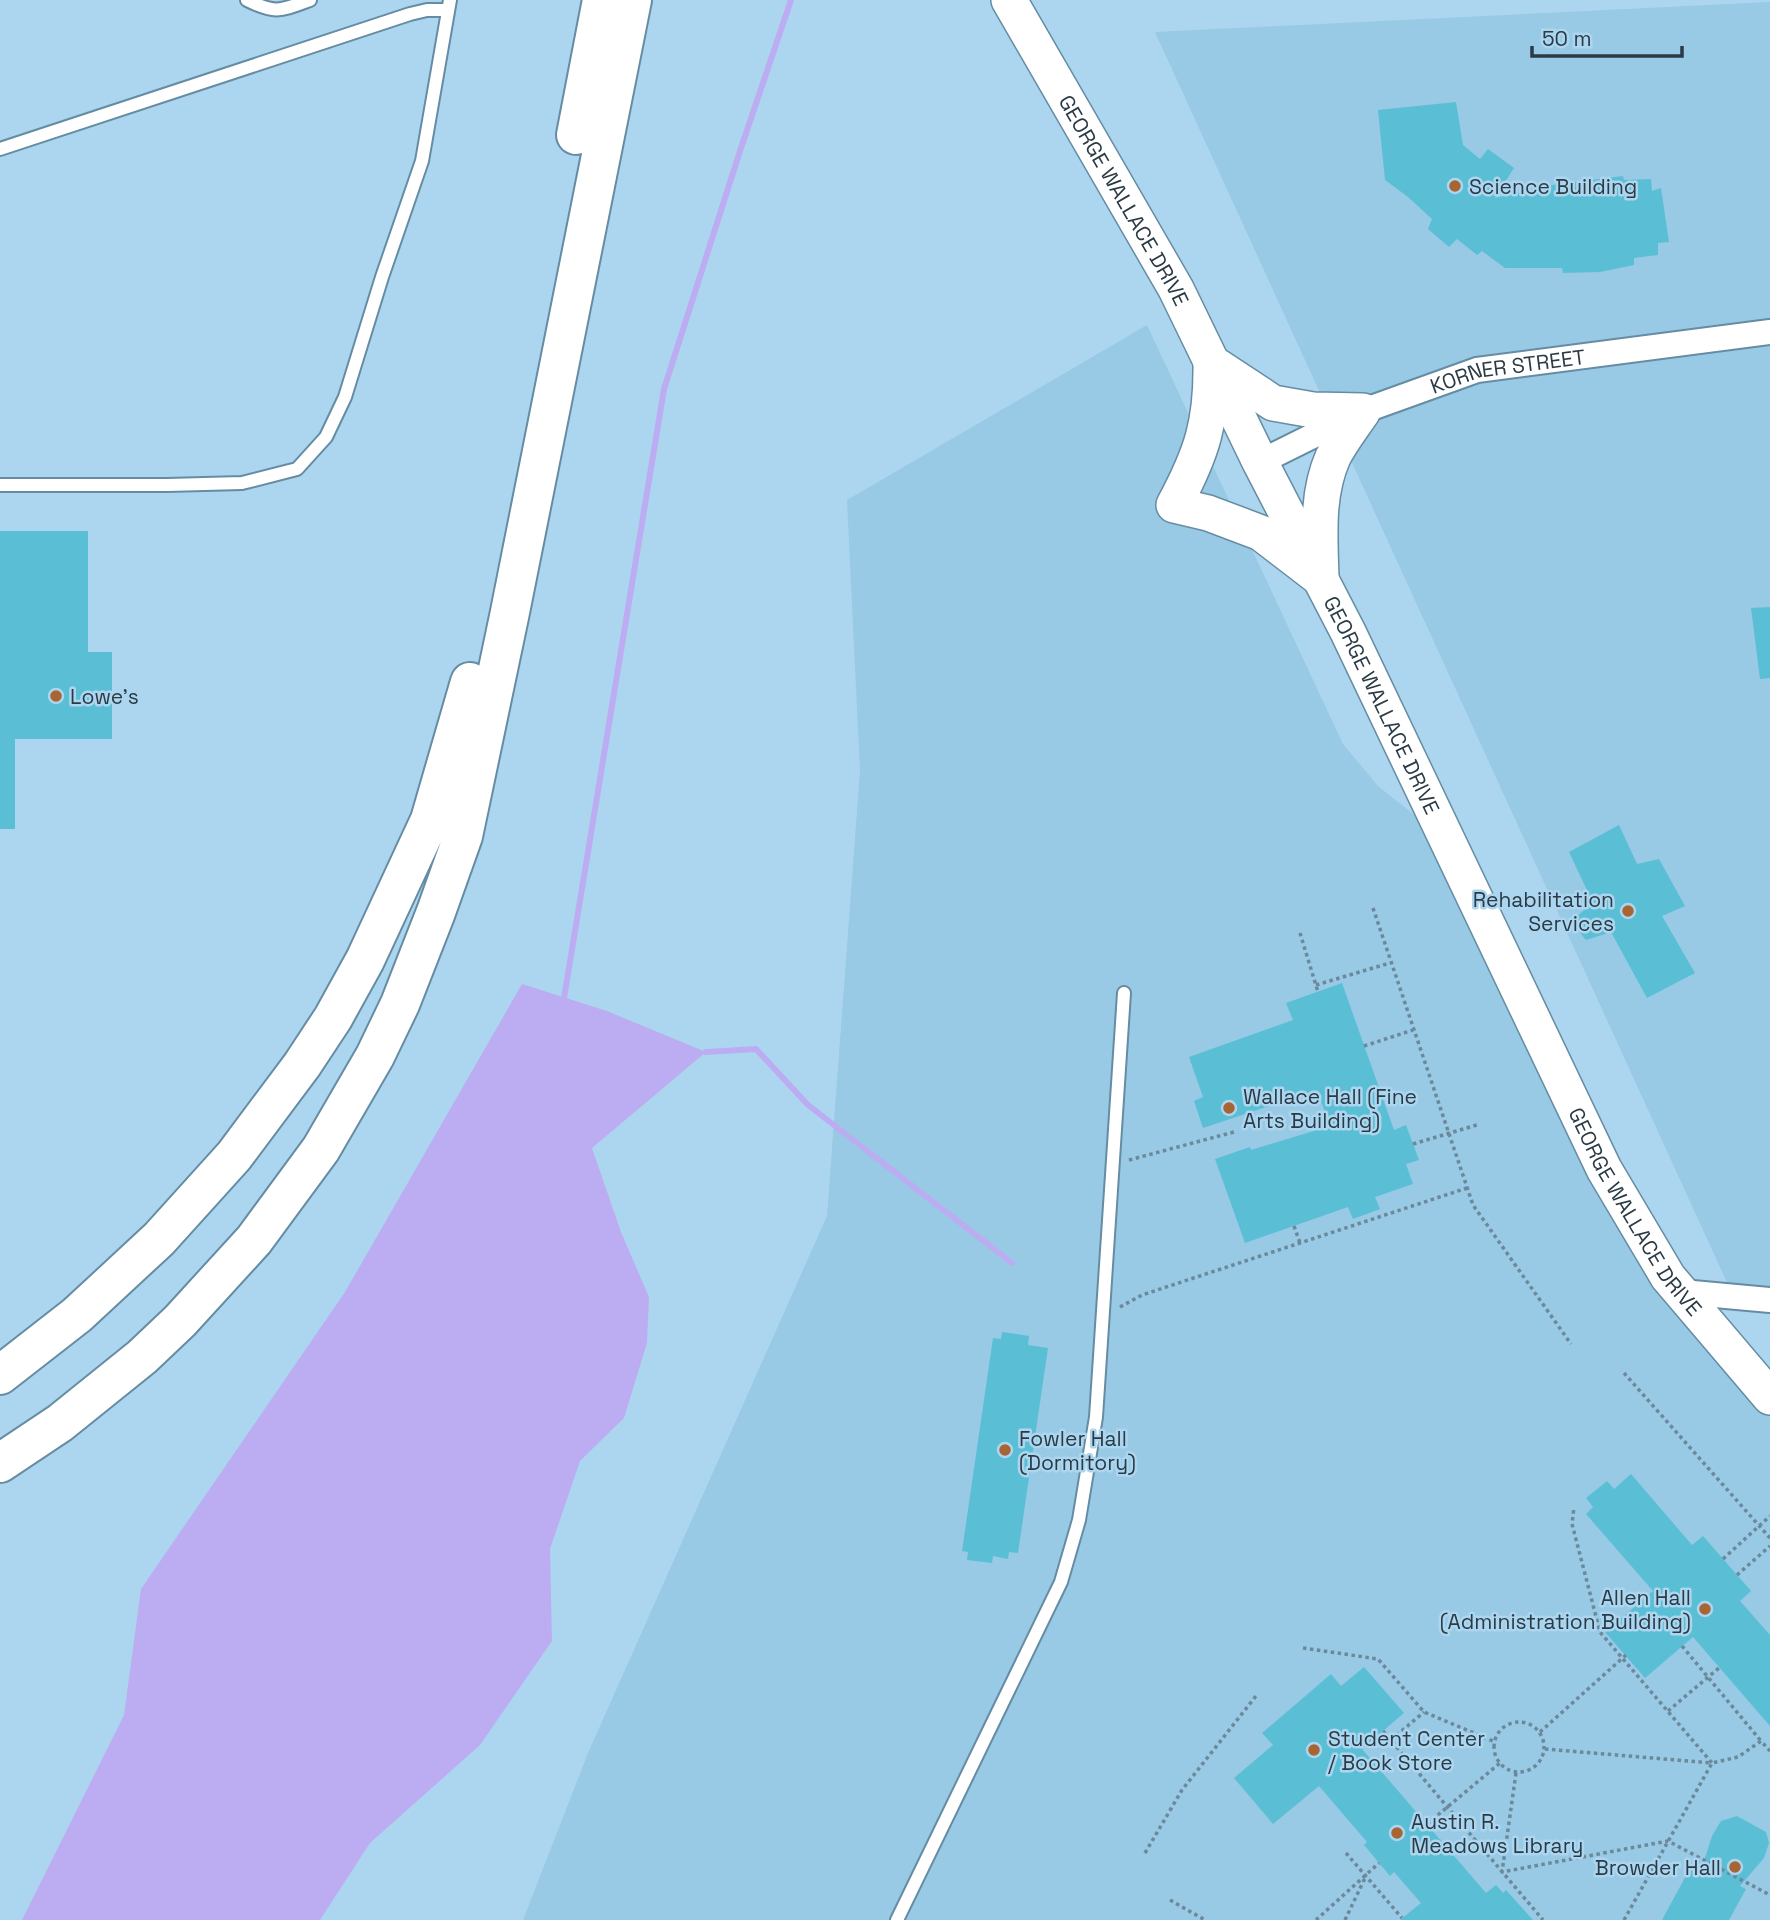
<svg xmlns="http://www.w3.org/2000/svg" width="1770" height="1920" viewBox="0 0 1770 1920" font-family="'Space Grotesk',sans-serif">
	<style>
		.built { fill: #98c9e5 }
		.water { fill: #bcadf2 }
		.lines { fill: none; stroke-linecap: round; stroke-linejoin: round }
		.stream { stroke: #bcadf2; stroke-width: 6 }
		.building { fill: #5abfd5 }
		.lane-casing { stroke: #658ca3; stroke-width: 16 }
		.street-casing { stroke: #658ca3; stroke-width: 28 }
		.secondary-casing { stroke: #658ca3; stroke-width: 38 }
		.highway-casing { stroke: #658ca3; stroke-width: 42 }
		.path { stroke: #6b899a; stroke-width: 3.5; stroke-dasharray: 3.5 3.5; stroke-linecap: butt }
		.lane { stroke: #fff; stroke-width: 12 }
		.street { stroke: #fff; stroke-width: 24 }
		.secondary { stroke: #fff; stroke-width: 35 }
		.highway { stroke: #fff; stroke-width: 38 }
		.poi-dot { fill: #a86433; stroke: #acd6ef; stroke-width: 2.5 }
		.labels { text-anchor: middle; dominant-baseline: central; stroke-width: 5; stroke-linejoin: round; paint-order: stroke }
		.poi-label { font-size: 21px; fill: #2a3b45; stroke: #acd6ef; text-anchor: start }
		.street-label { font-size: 21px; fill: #2a3b45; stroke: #acd6ef }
	</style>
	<rect width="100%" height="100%" fill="#acd6ef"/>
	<path class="built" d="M 1770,2 L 1770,1291 L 1730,1289 L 1155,32 Z
		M 1147,325 L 1343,744 L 1378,786 L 1451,844 L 1604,1169 L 1770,1397 L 1770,1920 L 523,1920 L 588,1753 L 827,1216 L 860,771 L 847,500 Z"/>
	<path class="water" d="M 522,984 L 607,1011 L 706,1052 L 592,1148 L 621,1232 L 649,1297 L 647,1343 L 624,1418 L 580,1461 L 550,1549 L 552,1641 L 480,1745 L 370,1843 L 320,1920 L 22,1920 L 124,1715 L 141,1589 L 345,1292 Z"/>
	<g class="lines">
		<path class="stream" d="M 564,998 L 664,389 L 740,151 L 791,0
			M 706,1052 L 756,1049 L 808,1105 L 1012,1263"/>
	</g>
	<path class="building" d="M 1456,102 L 1463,145 L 1480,159 L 1488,149 L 1514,168 L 1495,198 L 1552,185 L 1623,176 L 1624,180 L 1651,179 L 1652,191 L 1661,188 L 1669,242 L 1658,243 L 1658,255 L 1634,258 L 1634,265 L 1600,272 L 1563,273 L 1562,268 L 1505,268 L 1482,251 L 1477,255 L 1457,239 L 1449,247 L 1428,229 L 1432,219 L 1408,197 L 1385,180 L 1378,110 Z
		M 0,531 L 88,531 L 88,652 L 112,652 L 112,739 L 15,739 L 15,829 L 0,829 Z
		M 1770,607 L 1770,678 L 1760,679 L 1751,608 Z
		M 1619,825 L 1637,864 L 1659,859 L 1685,906 L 1662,916 L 1695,973 L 1647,998 L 1611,932 L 1586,940 L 1571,921 L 1593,903 L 1569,852 Z
		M 1342,983 L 1394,1130 L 1406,1125 L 1419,1160 L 1406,1164 L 1413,1184 L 1375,1197 L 1380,1209 L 1353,1219 L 1348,1207 L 1245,1243 L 1215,1159 L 1250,1147 L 1251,1150 L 1330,1126 L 1317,1090 L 1203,1128 L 1194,1101 L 1203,1097 L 1189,1057 L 1293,1020 L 1286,1003 Z
		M 1002,1332 L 1029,1336 L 1028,1345 L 1048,1348 L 1018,1553 L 1009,1552 L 1008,1559 L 993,1556 L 992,1563 L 967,1560 L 968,1552 L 962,1551 L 993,1338 L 1001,1339 Z
		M 1631,1474 L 1692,1545 L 1703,1536 L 1751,1591 L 1740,1601 L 1770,1635 L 1770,1726 L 1693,1637 L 1645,1678 L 1605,1632 L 1653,1591 L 1586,1514 L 1593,1507 L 1586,1498 L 1607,1481 L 1614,1489 Z
		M 1364,1667 L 1404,1713 L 1362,1749 L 1486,1893 L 1496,1885 L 1503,1893 L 1506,1890 L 1533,1920 L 1400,1920 L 1421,1903 L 1394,1872 L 1390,1876 L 1364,1845 L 1367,1842 L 1319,1786 L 1273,1824 L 1234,1778 L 1273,1745 L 1262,1733 L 1331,1674 L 1341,1686 Z
		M 1737,1816 L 1766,1832 L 1769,1843 L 1764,1858 L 1740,1886 L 1746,1889 L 1729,1920 L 1662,1920 L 1695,1859 L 1703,1864 L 1712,1836 L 1721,1821 Z"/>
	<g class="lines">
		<defs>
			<path id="lane" d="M 247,0 C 275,14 280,11 310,0
				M 0,149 L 410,14 L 427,10 L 448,10
				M 0,485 L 167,485 L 242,483 L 297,469 L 326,437 L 345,397 L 382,277 L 422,161 L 450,0
				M 897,1920 L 1061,1582 L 1079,1520 L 1096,1417 L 1124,993"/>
			<g id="street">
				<path id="s1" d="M 1260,462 L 1363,411 L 1477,370 L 1770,332"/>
				<path d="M 1682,1292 L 1770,1300"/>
			</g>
			<g id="secondary">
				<path id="s2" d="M 1009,0 L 1176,289 L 1260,462 L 1348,632 L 1604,1169 L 1668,1277 L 1770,1397"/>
				<path d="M 1211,362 L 1273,403 L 1313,410 L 1363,411 C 1353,426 1341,441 1333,457 C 1316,495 1320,539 1321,579 L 1261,533 L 1208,513 L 1174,505 C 1202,453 1212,422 1211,362 Z"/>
			</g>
			<path id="highway" d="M 576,135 L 602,0
				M 0,1375 L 77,1315 L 159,1239 L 234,1156 L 302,1065 L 333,1018 L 365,960 L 430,820 L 470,682
				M 0,1463 L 60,1423 L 142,1357 L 180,1321 L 254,1240 L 321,1149 L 375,1056 L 400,1004 L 436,912 L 463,836 L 510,612 L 632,0"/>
		</defs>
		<use href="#lane" class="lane-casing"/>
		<use href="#street" class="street-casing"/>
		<use href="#secondary" class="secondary-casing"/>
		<use href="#highway" class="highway-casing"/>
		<path class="path" d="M 1373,908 L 1473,1205 L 1571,1344
			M 1300,933 L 1318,992
			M 1316,985 L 1390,963
			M 1364,1046 L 1413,1030
			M 1413,1144 L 1480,1124
			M 1129,1160 L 1234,1132
			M 1294,1226 L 1300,1243
			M 1120,1307 L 1142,1295 L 1467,1188
			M 1624,1373 L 1770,1538
			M 1723,1559 L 1770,1516
			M 1737,1575 L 1770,1546
			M 1682,1646 L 1761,1741
			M 1303,1648 L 1378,1659 L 1424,1712 L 1493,1741
			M 1668,1711 L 1720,1667
			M1494 1747a25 25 0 1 1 50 0a25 25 0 1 1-50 0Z
			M 1383,1731 L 1543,1920
			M 1540,1732 L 1626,1655
			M 1391,1740 L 1424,1712
			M 1545,1749 L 1712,1763 L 1600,1632 L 1572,1524 L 1574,1507
			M 1516,1773 L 1502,1872 L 1668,1841 L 1770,1895
			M 1427,1824 L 1500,1763
			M 1145,1853 L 1182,1790 L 1256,1696
			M 1346,1853 L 1402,1918
			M 1170,1900 L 1205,1920
			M 1316,1920 L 1379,1863
			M 1345,1920 L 1365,1878
			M 1624,1920 L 1712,1763 L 1738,1757 L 1761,1741 L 1770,1751"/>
		<use href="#lane" class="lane"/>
		<use href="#street" class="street"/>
		<use href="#secondary" class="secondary"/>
		<use href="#highway" class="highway"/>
	</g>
	<g class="poi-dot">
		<circle cx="1455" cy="186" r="7"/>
		<circle cx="56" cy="696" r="7"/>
		<circle cx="1628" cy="911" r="7"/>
		<circle cx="1229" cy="1108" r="7"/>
		<circle cx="1005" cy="1450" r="7"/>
		<circle cx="1705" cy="1609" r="7"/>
		<circle cx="1314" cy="1750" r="7"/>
		<circle cx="1397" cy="1833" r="7"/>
		<circle cx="1735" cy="1867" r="7"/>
	</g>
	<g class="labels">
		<g class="poi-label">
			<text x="1469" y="186">Science Building</text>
			<text x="70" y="696">Lowe's</text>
			<text x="1614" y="899" text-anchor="end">Rehabilitation<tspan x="1614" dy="24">Services</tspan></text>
			<text x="1243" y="1096">Wallace Hall (Fine<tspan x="1243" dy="24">Arts Building)</tspan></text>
			<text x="1019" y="1438">Fowler Hall<tspan x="1019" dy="24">(Dormitory)</tspan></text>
			<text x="1691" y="1597" text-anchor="end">Allen Hall<tspan x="1691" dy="24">(Administration Building)</tspan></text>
			<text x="1328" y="1738">Student Center<tspan x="1328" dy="24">/ Book Store</tspan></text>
			<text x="1411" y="1821">Austin R.<tspan x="1411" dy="24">Meadows Library</tspan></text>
			<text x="1721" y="1867" text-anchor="end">Browder Hall</text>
		</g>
		<g class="street-label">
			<text stroke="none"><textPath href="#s2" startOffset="231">GEORGE WALLACE DRIVE</textPath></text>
			<text stroke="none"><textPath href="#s1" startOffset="266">KORNER STREET</textPath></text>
			<text stroke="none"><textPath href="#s2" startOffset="798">GEORGE WALLACE DRIVE</textPath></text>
			<text stroke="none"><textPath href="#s2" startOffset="1365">GEORGE WALLACE DRIVE</textPath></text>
		</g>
	</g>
	<path d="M1532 46v10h150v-10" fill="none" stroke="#2a3b45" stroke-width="3.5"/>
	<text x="1542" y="46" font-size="21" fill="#2a3b45" stroke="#acd6ef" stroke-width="5" paint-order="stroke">50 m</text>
</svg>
